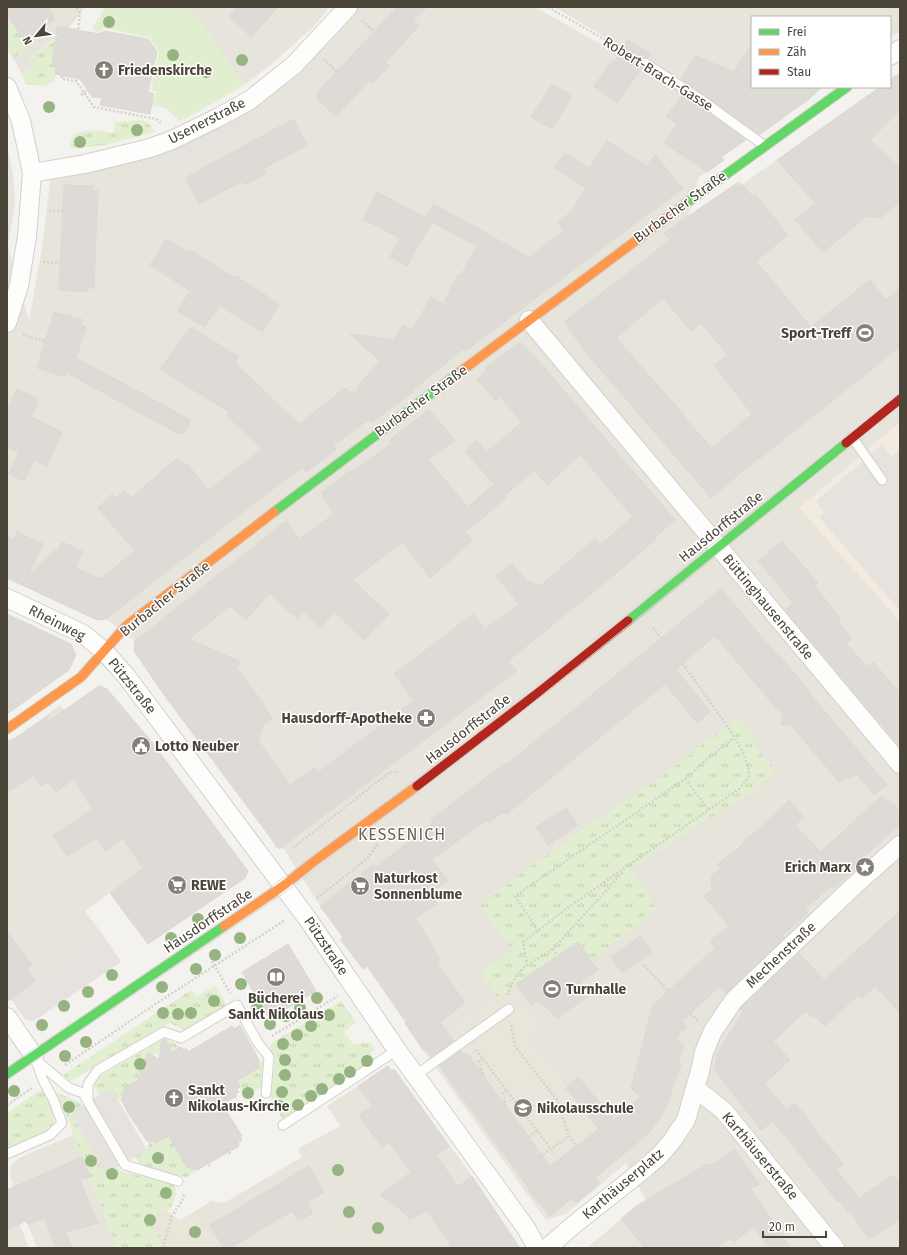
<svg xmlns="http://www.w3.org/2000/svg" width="907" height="1255" viewBox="0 0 907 1255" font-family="'Fira Sans',sans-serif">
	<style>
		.residential { fill: #e7e4dc }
		.commercial { fill: #f3ebdf }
		.education { fill: #eae5da }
		.grass { fill: url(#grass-tufts) }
		.garden { fill: #e1eecf }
		.parking { fill: #e6e3df }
		.building { fill: #dedbd6; stroke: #dcd9d4; fill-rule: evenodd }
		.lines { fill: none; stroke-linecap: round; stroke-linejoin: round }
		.lane-casing { stroke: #d2d0cb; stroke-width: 11 }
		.street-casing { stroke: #d2d0cb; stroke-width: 20 }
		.fast-casing { stroke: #d3cfc5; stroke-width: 11 }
		.slow-casing { stroke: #d3cfc5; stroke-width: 11 }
		.jam-casing { stroke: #d3cfc5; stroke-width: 11 }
		.path { stroke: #d3d2cc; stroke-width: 2.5; stroke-dasharray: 2 2; stroke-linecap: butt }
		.lane { stroke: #fdfdfc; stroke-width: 9 }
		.street { stroke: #fdfdfc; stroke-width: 18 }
		.fast { stroke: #63d668; stroke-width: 9 }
		.slow { stroke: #ff974d; stroke-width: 9 }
		.jam { stroke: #b3261e; stroke-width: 9 }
		.tram { stroke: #dbdbda; stroke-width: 1 }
		.tree { fill: #96b382 }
		.labels { text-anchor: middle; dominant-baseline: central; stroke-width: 3; stroke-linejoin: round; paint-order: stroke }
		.poi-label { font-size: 14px; font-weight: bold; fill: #4b4439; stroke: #fff; text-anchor: start }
		.street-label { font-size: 14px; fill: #4b4439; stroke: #fff }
		.quarter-label { font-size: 16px; letter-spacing: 1px; fill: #6e6250; stroke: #fff }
	</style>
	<defs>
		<pattern id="grass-tufts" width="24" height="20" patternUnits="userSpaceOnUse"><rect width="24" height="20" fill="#e1eecf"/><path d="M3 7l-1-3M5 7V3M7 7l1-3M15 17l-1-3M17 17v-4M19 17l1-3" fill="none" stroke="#c3cdb2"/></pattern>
	</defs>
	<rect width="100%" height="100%" fill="#f4f2ee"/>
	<path class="residential" d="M 7,7 L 85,7 L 68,29 L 29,58 L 34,66 L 22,74 L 7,48 Z
		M 187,7 L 329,7 L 315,25 L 273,63 L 244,85 L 202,23 Z
		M 353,7 L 535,7 L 660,78 L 745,135 L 743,142 L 722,157 L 725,160 L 699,177 L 688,216 L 740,181 L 743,184 L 868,95 L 890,87 L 891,78 L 900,73 L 900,1248 L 587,1248 L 633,1209 L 646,1201 L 626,1163 L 527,1039 L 521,994 L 522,994 L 516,984 L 423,1050 L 405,1023 L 406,1022 L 367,966 L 363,969 L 341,940 L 343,937 L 320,906 L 284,849 L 274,847 L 275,844 L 157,684 L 134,651 L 135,641 L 106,619 L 97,620 L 7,578 L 7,146 L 13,174 L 15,205 L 8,245 L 29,320 L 42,248 L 51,175 L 259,117 L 252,106 L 298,72 L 326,43 Z
		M 554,7 L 900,7 L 900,31 L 890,38 L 890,17 L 752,17 L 752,87 L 814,94 L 800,106 L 797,103 L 782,114 L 786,117 L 760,135 L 661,70 Z
		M 99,686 L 107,689 L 154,745 L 210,819 L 85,911 L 101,932 L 11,999 L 7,994 L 7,745 L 60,705 L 64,710 Z
		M 388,1066 L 391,1071 L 394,1069 L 472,1176 L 519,1248 L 216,1248 L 194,1212 L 211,1201 L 224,1203 L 302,1157 L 298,1149 L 340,1126 L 327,1106 L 358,1086 Z
		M 73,1135 L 111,1230 L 116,1248 L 37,1248 L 13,1187 L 10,1175 L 11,1167 L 13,1163 L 21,1157 Z
		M 7,1195 L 20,1224 L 29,1248 L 7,1248 Z"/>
	<path class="commercial" d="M 900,422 L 900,622 L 799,508 Z"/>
	<path class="education" d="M 516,984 L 523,993 L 521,995 L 544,1027 L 527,1039 L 626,1163 L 566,1214 L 546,1220 L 423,1050 Z
		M 162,1209 L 180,1220 L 194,1212 L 216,1248 L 116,1248 Z"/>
	<path class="grass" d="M 11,22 L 29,47 L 13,58 L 7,48 L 7,24 Z
		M 56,39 L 54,46 L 52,64 L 57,65 L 54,82 L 50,82 L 46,86 L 26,84 L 22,74 L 34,66 L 29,58 Z
		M 143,120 L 150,125 L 155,132 L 105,145 L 70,149 C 70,145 71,141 73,137 C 79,127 103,131 113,133 L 116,122 Z
		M 738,718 L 756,738 L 751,742 L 775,770 L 750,793 L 678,838 L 631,870 L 656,909 L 593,961 L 581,943 L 578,941 L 497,997 L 480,972 L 512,950 L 479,904 L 579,832 L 660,777 Z
		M 215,985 L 227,1006 L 186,1031 L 170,1023 L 71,1081 L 63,1075 L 191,990 L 197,997 Z
		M 341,1001 L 356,1022 L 344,1032 L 353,1044 L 371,1043 L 375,1049 L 370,1053 L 373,1057 L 372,1063 L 283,1120 L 271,1099 L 275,1059 L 270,1049 L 273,1042 Z
		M 165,1038 L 181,1047 L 177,1049 L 179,1051 L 173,1054 L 172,1052 L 170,1053 L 161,1047 L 160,1051 L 152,1055 L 148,1053 L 142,1069 L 139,1071 L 139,1076 L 137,1077 L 141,1081 L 123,1089 L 125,1092 L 121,1095 L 123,1097 L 118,1100 L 111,1089 L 99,1095 L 94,1086 L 99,1077 Z
		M 265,1059 L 263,1086 L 245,1097 L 235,1081 Z
		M 40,1090 L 46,1093 C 49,1102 56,1114 53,1125 L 42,1133 L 7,1148 L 7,1113 Z
		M 55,1092 L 81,1103 L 82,1105 L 70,1112 L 105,1174 L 118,1167 L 120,1171 L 169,1183 L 175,1187 C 178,1197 172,1205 167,1213 L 162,1209 L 151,1228 L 160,1235 L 156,1248 L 116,1248 L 111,1230 L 73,1135 L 69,1120 Z
		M 170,1131 L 177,1144 L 174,1145 L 188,1163 L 185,1165 L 187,1168 L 190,1167 L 192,1170 L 195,1168 L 197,1171 L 186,1177 L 140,1165 L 135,1157 L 147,1150 L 149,1143 L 153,1140 L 155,1143 Z"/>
	<path class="garden" d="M 105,7 L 187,7 L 202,23 L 244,85 L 198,112 L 180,121 L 167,109 L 152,105 L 157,92 L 151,90 L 159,53 L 149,37 L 104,28 L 98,33 L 92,29 Z"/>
	<path class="parking" d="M 252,106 L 259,117 L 203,150 L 176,162 L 137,173 L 123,163 Z
		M 882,445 L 891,457 L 900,449 L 900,611 L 819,517 L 824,512 L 816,501 Z
		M 364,694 L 384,721 L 323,767 L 303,740 Z
		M 101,932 L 121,962 L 34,1021 L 25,1019 L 11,999 Z
		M 111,1088 L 147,1150 L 105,1174 L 70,1112 Z"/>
	<path class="building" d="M 7,7 L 47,7 L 55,19 L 25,41 L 7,15 Z
		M 237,7 L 278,7 L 251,37 L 229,16 Z
		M 397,7 L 427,7 L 413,21 L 419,26 L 385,63 L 389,66 L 372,84 L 369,81 L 336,116 L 317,99 L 317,93 Z
		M 57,26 L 99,34 L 104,31 L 148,39 L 157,52 L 148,92 L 154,94 L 150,114 L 100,105 L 102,98 L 92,97 L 80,79 L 55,74 L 57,65 L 52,64 Z
		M 628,40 L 651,54 L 648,58 L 645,57 L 640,59 L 639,63 L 642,68 L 617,103 L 594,86 L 612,61 L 614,62 Z
		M 752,44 L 752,87 L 822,87 L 808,100 L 759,134 L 681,79 L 696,56 L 734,72 Z
		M 900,73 L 900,110 L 870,140 L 900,168 L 900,201 L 881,218 L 867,216 L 823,252 L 795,220 L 815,203 L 777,160 L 880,87 L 890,87 L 890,80 Z
		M 552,84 L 572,96 L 552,129 L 531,117 Z
		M 683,95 L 746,140 L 721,157 L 724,160 L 707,172 L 664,143 L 677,124 L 666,116 Z
		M 293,119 L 307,145 L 263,169 L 266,173 L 244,185 L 242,181 L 199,204 L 185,178 Z
		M 607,141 L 647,166 L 655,155 L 683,189 L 641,219 L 466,351 L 463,349 L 412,391 L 413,392 L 371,423 L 368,420 L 333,445 L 336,449 L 308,471 L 306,472 L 303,467 L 266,494 L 106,619 L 97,620 L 7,578 L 7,536 L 14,539 L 17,532 L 43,544 L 27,577 L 55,550 L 57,551 L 62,542 L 83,551 L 76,566 L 77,566 L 76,568 L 100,579 L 135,551 L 98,508 L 112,494 L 117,498 L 124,491 L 129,496 L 130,496 L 132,497 L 177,458 L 189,466 L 209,490 L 262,449 L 227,416 L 229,412 L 160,369 L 191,327 L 239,357 L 235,363 L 299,424 L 345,388 L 356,395 L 358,386 L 380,361 L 350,334 L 393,340 L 404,325 L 412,331 L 431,297 L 443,304 L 458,274 L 461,275 L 477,246 L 432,222 L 407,266 L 390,257 L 400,238 L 363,219 L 377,192 L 426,218 L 434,204 L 529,257 L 564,230 L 558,222 L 571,212 L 586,188 L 555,168 L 565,153 L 589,168 Z
		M 737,183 L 740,187 L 743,185 L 752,196 L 755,194 L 788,235 L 756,261 L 811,327 L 870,280 L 886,300 L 900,288 L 900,347 L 759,459 L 758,458 L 711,498 L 588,355 L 564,322 L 670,240 L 664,233 ZM 663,298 L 691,331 L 701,323 L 728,355 L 714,365 L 752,414 L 712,448 L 693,427 L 683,416 L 684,415 L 616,338 Z
		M 64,185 L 93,186 L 93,190 L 98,190 L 94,288 L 88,288 L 88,292 L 59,290 Z
		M 166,239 L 189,253 L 190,250 L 235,278 L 236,276 L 279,304 L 262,332 L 220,306 L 204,327 L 178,311 L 190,291 L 150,265 Z
		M 54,312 L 83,320 L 81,325 L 86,327 L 76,358 L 191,420 L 184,433 L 177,433 L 67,373 L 65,377 L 37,368 Z
		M 520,342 L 538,360 L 675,520 L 655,537 L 657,538 L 613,576 L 508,661 L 517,671 L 279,849 L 167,699 L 134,651 L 135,641 L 286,521 L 299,539 L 334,514 L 321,493 L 351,470 L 352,472 L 392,443 L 390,440 L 429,410 L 455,440 L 428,460 L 468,507 L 494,484 L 501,492 L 465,451 L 477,440 L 487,452 L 522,422 L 500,397 L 496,401 L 477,379 L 487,370 L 485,368 ZM 580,455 L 633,517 L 600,545 L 595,539 L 540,586 L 527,581 L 512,563 L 496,576 L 519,604 L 485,629 L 473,614 L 394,674 L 414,700 L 319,772 L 315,767 L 290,785 L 258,740 L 263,725 L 272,719 L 263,703 L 236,667 L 241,662 L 189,639 L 230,606 L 246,620 L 270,593 L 290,613 L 291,612 L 297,619 L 304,612 L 320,628 L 335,612 L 364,640 L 389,614 L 352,580 L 403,542 L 430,578 L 472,541 L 466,532 L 506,498 L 504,496 L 534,470 L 547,485 Z
		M 17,389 L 37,398 L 37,405 L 31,417 L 62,432 L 47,466 L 34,460 L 24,481 L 9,474 L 19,452 L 7,447 L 7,411 Z
		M 782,541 L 818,583 L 814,586 L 841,618 L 838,621 L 852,638 L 846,643 L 867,667 L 873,662 L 900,693 L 900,746 L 785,610 L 793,603 L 758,561 Z
		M 721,589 L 778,656 L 779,655 L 809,690 L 808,691 L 887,785 L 874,795 L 856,773 L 849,779 L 847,776 L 839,782 L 791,725 L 781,725 L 783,716 L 715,636 L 676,669 L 710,712 L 697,723 L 665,684 L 507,814 L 503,812 L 489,823 L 487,820 L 432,859 L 448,881 L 430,893 L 437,904 L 416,918 L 440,960 L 437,962 L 465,1003 L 440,1022 L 454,1041 L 432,1057 L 425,1048 L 423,1050 L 405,1023 L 406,1022 L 367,966 L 363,969 L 341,940 L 343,937 L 320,906 L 374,864 L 376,867 L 433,823 L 431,820 L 505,763 L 506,765 Z
		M 7,614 L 71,644 L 76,655 L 69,670 L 7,714 Z
		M 99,686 L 107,689 L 151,741 L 248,871 L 245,878 L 148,944 L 110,893 L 143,868 L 123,839 L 106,851 L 96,838 L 67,856 L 53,836 L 92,809 L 74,779 L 56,792 L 47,782 L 41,786 L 34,775 L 7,792 L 7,741 L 14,739 L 50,714 L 46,723 Z
		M 881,796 L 896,806 L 898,814 L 900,816 L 900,824 L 861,859 L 863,861 L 834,888 L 832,885 L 805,909 L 808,913 L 783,935 L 785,937 L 726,994 L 719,987 L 682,1021 L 687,1027 L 676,1037 L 684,1047 L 678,1063 L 681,1064 L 665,1110 L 649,1133 L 595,1178 L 600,1183 L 576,1203 L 572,1198 L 550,1216 L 529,1191 L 530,1190 L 439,1066 L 461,1051 L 464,1055 L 467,1053 L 550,1166 L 599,1129 L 566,1088 L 578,1077 L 614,1120 L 641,1097 L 631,1088 L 653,1005 L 715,948 L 710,941 L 729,926 L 704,896 L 712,890 L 711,876 L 721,868 L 718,864 L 744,843 L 743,842 L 769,820 L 789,800 L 804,817 L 795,825 L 821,852 Z
		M 566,808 L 578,825 L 548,845 L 536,827 Z
		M 900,911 L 900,1013 L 875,986 L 861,999 L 858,995 L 825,1026 L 815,1016 L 813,1018 L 806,1011 L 773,1041 L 790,1060 L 765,1083 L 786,1110 L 795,1103 L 816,1129 L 815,1130 L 844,1164 L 836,1170 L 859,1198 L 894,1175 L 900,1185 L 900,1219 L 869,1239 L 850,1211 L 848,1213 L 840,1201 L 838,1202 L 773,1121 L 761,1130 L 715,1070 L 717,1054 L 743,1012 L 740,1009 L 742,1007 L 799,953 L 824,980 Z
		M 7,932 L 32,965 L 27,969 L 35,981 L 7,1002 Z
		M 640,936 L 652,952 L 622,973 L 611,957 Z
		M 578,942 L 598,970 L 581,982 L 589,996 L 557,1018 L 538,1000 L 532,1006 L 516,984 Z
		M 288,944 L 316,991 L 269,1019 L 242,972 Z
		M 240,1025 L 260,1062 L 258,1063 L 260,1067 L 237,1081 L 240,1087 L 237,1089 L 239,1092 L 235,1093 L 237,1096 L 222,1104 L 242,1136 L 240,1137 L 242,1140 L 238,1143 L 239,1146 L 197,1170 L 195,1168 L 192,1170 L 190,1167 L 187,1168 L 169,1136 L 155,1143 L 153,1140 L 149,1143 L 148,1140 L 147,1141 L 128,1113 L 121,1099 L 123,1097 L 121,1094 L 125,1092 L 123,1089 L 139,1080 L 137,1077 L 141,1075 L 139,1072 L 148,1053 L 159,1059 L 162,1040 L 165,1039 L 172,1052 L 181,1047 L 184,1050 L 186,1048 L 188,1052 L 232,1026 L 234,1029 Z
		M 388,1066 L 392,1071 L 394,1069 L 449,1146 L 436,1155 L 458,1187 L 472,1176 L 520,1248 L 452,1248 L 427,1210 L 410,1220 L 405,1213 L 380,1195 L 411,1172 L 389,1142 L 382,1147 L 359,1115 L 373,1106 L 358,1086 Z
		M 735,1149 L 759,1184 L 751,1189 L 791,1248 L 769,1248 L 754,1227 L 733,1242 L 730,1238 L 716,1248 L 645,1248 L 621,1219 L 635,1207 L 670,1186 L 708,1164 L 710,1166 Z
		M 82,1157 L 90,1177 L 80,1180 L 98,1223 L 66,1232 L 72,1248 L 55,1248 L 45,1218 L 28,1224 L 26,1221 L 7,1230 L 7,1190 Z
		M 309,1166 L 324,1192 L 307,1202 L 313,1213 L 298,1221 L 292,1211 L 230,1248 L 224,1248 L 210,1225 Z"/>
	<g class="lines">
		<defs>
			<path id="lane" d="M 645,63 L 700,99 L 765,146
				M 852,437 L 882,480
				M 36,1060 L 69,1088 L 83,1093 L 125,1165 L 178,1181
				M 416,1075 L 509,1009
				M 88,1102 L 88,1084 L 98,1070 L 164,1032 L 181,1038 L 237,1005 L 258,1043 L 269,1057 L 266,1093
				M 283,1125 L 397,1050
				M 7,1154 L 50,1135 L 62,1123 L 54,1101 L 43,1080 L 36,1060"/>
			<path id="street" d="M 890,56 L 900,49
				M 7,87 L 21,121 L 32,173 L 27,236 L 19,286 L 7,323
				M 32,173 L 85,164 L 150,148 L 172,140 L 219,117 L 250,100 L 294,65 L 348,7
				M 529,320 L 900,764
				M 7,598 L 83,634 L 104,651 L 127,677 L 307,918 L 397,1050 L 526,1228 L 537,1248
				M 7,1017 L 34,1056
				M 695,1088 L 724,1111 L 835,1248
				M 547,1248 L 576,1223 L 643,1170 L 660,1155 L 672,1141 L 686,1120 L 700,1071 L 704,1052 L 713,1031 L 734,1000 L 857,883 L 900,845"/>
			<path id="fast" d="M 685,204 L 847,87
				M 274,512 L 460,372
				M 628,621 L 846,443
				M 7,1074 L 224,926"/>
			<path id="slow" d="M 460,372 L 685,204
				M 7,729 L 81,677 L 127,625 L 274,512
				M 224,926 L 283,886 L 317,859 L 417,786"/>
			<path id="jam" d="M 846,443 L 900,399
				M 417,786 L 543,689 L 628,621"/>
		</defs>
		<use href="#lane" class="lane-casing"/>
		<use href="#street" class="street-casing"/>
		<use href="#fast" class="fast-casing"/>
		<use href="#slow" class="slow-casing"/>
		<use href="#jam" class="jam-casing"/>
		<path class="path" d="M 548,7 L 633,56
			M 77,8 L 80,13 L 78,31
			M 362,21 L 374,31
			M 324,59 L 337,72
			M 62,76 L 62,79 L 76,81 L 94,107 L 156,119 L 161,123
			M 81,95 L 88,90
			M 49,211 L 63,211
			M 43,262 L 60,263
			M 23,335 L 45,341
			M 653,628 L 661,638
			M 685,779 L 709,810
			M 293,848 L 390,772 L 399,772
			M 317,898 L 368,858 L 378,843
			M 538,931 L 515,896 L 685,779 L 706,760 L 734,738
			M 553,949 L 557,956
			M 212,961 L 230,993
			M 527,965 L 553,949 L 623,872
			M 644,965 L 668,991
			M 507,995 L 517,974 L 527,965 L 523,942 L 574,903 L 739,789 L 749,777 C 748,752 729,729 715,709 C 704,694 694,678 682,663
			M 690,1014 L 698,1020
			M 511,1025 L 515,1046 L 557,1100 L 569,1136 L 577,1147
			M 272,1036 L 338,996
			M 476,1050 L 551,1149
			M 482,1058 L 479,1061 L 483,1075
			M 65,1065 L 154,1005 L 285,920
			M 506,1090 L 503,1093 L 506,1106
			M 7,1105 L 32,1088
			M 529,1137 L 537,1131
			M 227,1149 L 231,1155
			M 540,1157 L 569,1136
			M 207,1161 L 211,1167
			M 163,1248 L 172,1216 L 182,1201 L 184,1194"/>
		<use href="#lane" class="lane"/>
		<use href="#street" class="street"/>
		<use href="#fast" class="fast"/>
		<use href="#slow" class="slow"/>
		<use href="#jam" class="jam"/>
		<path class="tram" d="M 7,1067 L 252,901 L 468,740 L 900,393
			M 7,1080 L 287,891 L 483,743 L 900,406"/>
	</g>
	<g class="tree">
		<circle cx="109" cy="22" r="6"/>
		<circle cx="173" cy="55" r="6"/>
		<circle cx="242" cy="60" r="6"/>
		<circle cx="206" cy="72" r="6"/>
		<circle cx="49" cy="107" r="6"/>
		<circle cx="137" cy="130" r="6"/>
		<circle cx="80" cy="142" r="6"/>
		<circle cx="198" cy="919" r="6"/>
		<circle cx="171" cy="938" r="6"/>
		<circle cx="240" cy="938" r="6"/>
		<circle cx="215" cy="955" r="6"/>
		<circle cx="196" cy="969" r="6"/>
		<circle cx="112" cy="975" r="6"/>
		<circle cx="241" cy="984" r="6"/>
		<circle cx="162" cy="987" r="6"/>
		<circle cx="88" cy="992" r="6"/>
		<circle cx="317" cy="998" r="6"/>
		<circle cx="214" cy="1001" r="6"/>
		<circle cx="64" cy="1006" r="6"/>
		<circle cx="257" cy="1008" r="6"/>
		<circle cx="300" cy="1008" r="6"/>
		<circle cx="163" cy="1013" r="6"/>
		<circle cx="191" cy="1013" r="6"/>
		<circle cx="178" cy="1014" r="6"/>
		<circle cx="329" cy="1015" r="6"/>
		<circle cx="286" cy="1016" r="6"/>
		<circle cx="270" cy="1024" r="6"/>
		<circle cx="42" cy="1025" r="6"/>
		<circle cx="311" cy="1026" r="6"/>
		<circle cx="297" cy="1035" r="6"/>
		<circle cx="86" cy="1042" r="6"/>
		<circle cx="283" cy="1044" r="6"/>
		<circle cx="65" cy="1056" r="6"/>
		<circle cx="285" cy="1060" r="6"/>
		<circle cx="367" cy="1061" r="6"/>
		<circle cx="140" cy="1064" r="6"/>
		<circle cx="350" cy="1072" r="6"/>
		<circle cx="285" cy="1075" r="6"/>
		<circle cx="339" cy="1079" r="6"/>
		<circle cx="322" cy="1089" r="6"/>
		<circle cx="14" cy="1091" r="6"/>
		<circle cx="282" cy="1092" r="6"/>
		<circle cx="248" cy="1093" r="6"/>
		<circle cx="311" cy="1096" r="6"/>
		<circle cx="298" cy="1105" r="6"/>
		<circle cx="279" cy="1106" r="6"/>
		<circle cx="69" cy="1107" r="6"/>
		<circle cx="158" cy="1158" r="6"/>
		<circle cx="91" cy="1161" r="6"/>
		<circle cx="338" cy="1170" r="6"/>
		<circle cx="112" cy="1174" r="6"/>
		<circle cx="166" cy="1193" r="6"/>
		<circle cx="349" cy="1212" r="6"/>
		<circle cx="150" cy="1220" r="6"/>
		<circle cx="378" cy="1228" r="6"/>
		<circle cx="195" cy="1232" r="6"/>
	</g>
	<defs>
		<symbol id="church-disc" viewBox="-11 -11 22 22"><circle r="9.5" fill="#868178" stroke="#fff"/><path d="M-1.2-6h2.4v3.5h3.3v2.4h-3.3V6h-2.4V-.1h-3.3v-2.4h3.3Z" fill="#fff"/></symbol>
		<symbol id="stadium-disc" viewBox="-11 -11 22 22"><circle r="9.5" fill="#868178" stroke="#fff"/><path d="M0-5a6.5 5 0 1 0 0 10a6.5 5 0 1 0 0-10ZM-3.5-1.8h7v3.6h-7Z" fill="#fff"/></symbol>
		<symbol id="pharmacy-disc" viewBox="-11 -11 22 22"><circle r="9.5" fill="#868178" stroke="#fff"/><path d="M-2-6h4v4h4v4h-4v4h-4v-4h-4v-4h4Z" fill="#fff"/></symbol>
		<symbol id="civic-disc" viewBox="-11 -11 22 22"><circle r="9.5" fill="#868178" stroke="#fff"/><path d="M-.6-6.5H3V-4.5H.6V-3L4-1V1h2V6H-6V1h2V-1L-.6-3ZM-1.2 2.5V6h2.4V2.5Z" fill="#fff"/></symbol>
		<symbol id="sight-disc" viewBox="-11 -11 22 22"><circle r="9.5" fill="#868178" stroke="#fff"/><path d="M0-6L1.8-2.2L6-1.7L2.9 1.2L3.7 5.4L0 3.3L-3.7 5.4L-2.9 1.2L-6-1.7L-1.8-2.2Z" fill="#fff"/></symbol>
		<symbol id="supermarket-disc" viewBox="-11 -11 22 22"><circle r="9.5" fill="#868178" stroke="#fff"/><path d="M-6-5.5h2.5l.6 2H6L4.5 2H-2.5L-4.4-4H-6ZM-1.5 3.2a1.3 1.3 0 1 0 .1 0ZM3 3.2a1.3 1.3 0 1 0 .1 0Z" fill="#fff"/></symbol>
		<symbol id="library-disc" viewBox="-11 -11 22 22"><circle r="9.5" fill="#868178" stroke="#fff"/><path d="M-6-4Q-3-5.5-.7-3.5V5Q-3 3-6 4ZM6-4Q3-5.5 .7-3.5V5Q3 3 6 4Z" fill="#fff"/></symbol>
		<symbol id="school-disc" viewBox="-11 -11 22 22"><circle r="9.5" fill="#868178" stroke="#fff"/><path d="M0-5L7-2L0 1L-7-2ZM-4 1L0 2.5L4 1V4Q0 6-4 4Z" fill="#fff"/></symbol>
	</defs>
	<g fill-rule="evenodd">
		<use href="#church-disc" x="93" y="59" width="22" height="22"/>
		<use href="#stadium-disc" x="854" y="322" width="22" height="22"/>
		<use href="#pharmacy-disc" x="415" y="707" width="22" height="22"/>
		<use href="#civic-disc" x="130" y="735" width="22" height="22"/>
		<use href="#sight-disc" x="854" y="856" width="22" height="22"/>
		<use href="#supermarket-disc" x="166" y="874" width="22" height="22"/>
		<use href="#supermarket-disc" x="349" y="875" width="22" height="22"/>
		<use href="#library-disc" x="265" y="966" width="22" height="22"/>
		<use href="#stadium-disc" x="541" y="978" width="22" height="22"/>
		<use href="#church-disc" x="163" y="1087" width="22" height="22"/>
		<use href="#school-disc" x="512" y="1097" width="22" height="22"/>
	</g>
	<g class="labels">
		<g class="poi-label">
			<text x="118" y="70">Friedenskirche</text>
			<text x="851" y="333" text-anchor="end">Sport-Treff</text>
			<text x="412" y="718" text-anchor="end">Hausdorff-Apotheke</text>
			<text x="155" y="746">Lotto Neuber</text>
			<text x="851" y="867" text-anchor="end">Erich Marx</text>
			<text x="374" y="878">Naturkost<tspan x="374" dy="16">Sonnenblume</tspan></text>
			<text x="191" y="885">REWE</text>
			<text x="566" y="989">Turnhalle</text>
			<text x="276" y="998" text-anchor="middle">Bücherei<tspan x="276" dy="16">Sankt Nikolaus</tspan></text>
			<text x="188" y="1090">Sankt<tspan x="188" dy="16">Nikolaus-Kirche</tspan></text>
			<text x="537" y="1108">Nikolausschule</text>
		</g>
		<g class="street-label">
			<text transform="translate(658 74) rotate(32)">Robert-Brach-Gasse</text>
			<text transform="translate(207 121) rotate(-27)">Usenerstraße</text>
			<text transform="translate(680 207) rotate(-36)">Burbacher Straße</text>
			<text transform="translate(421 401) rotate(-36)">Burbacher Straße</text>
			<text transform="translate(721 527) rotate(-39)">Hausdorffstraße</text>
			<text transform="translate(165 599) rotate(-39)">Burbacher Straße</text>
			<text transform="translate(768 607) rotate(50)">Büttinghausenstraße</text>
			<text transform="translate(57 623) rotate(27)">Rheinweg</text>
			<text transform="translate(132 686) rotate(51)">Pützstraße</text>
			<text transform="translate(468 729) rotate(-38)">Hausdorffstraße</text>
			<text transform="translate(208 921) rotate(-34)">Hausdorffstraße</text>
			<text transform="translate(326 946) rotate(56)">Pützstraße</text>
			<text transform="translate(781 955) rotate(-43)">Mechenstraße</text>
			<text transform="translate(760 1156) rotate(50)">Karthäuserstraße</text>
			<text transform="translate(623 1184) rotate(-40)">Karthäuserplatz</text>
		</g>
		<g class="quarter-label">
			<text x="402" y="834">KESSENICH</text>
		</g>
	</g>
	<rect width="907" height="1255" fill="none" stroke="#4b4439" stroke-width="16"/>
	<rect x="751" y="16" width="140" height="72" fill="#ffffff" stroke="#b7b4b0"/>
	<rect x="759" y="29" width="20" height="6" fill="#63d668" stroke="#b7b4b0"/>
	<text x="787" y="36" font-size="12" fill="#4b4439">Frei</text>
	<rect x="759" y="49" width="20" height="6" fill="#ff974d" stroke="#b7b4b0"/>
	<text x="787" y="56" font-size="12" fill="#4b4439">Zäh</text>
	<rect x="759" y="69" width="20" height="6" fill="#b3261e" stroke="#b7b4b0"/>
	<text x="787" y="76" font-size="12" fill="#4b4439">Stau</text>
	<g transform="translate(36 36) rotate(241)" stroke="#ffffff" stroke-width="3" paint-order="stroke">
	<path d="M0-3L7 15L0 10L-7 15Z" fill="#4b4439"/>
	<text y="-6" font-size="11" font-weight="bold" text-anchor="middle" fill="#4b4439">N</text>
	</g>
	<path d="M763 1231v6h63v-6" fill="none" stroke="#4b4439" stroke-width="2"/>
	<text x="769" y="1231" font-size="12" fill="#4b4439" stroke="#ffffff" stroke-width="3" paint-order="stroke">20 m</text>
</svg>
